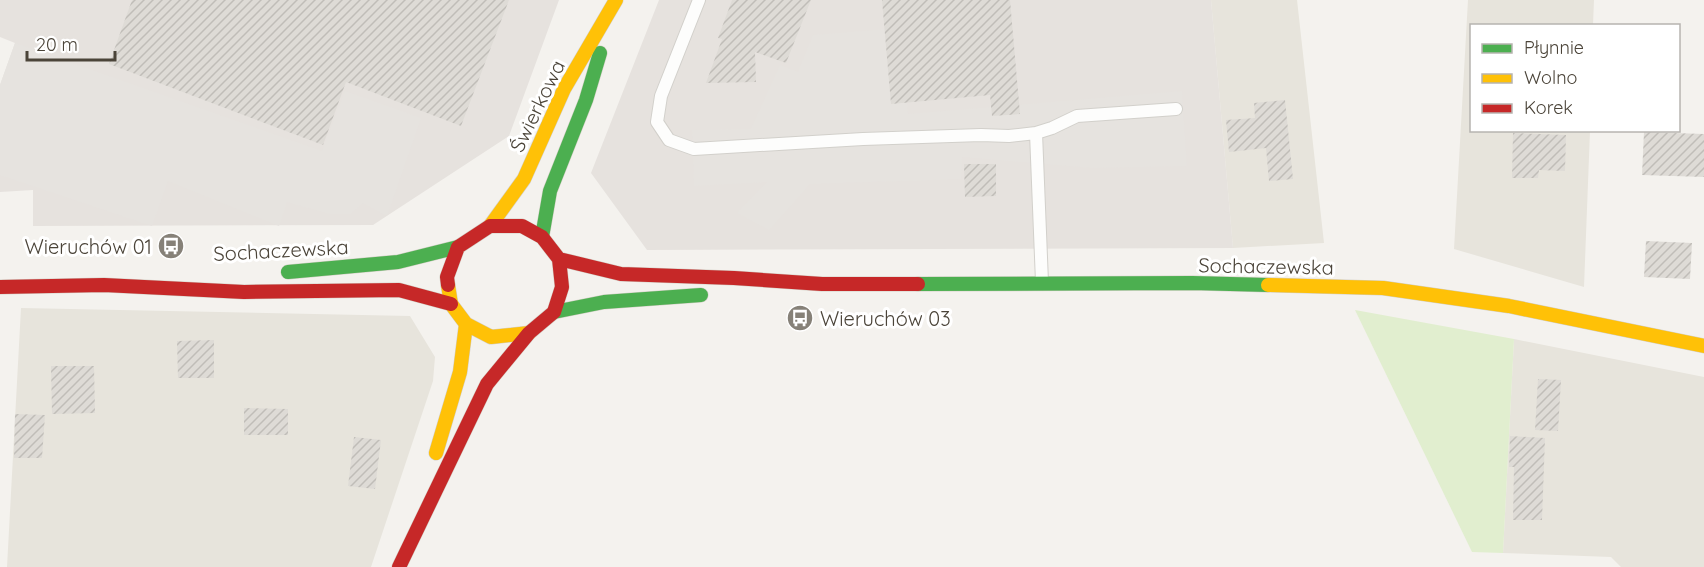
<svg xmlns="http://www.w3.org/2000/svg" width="1704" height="567" viewBox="0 0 1704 567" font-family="Quicksand,sans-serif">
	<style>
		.residential { fill: #e7e4dc }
		.industrial { fill: #e6e2de }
		.green { fill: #e1eecf }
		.parking { fill: #e6e3df }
		.building { fill: url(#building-hatch) }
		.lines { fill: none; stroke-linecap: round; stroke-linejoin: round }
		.lane-casing { stroke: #d2d0cb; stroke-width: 14 }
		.fast-casing { stroke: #d3cfc5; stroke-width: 15 }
		.slow-casing { stroke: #d3cfc5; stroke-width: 15 }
		.jam-casing { stroke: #d3cfc5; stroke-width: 15 }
		.lane { stroke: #fdfdfc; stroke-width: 12 }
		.fast { stroke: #4caf50; stroke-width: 14 }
		.slow { stroke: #ffc107; stroke-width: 14 }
		.jam { stroke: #c62828; stroke-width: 14 }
		.labels { text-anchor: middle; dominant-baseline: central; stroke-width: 6; stroke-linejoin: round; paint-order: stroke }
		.street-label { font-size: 20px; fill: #4b4439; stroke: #fff }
		.poi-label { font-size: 20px; fill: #4b4439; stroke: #fff; text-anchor: end }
	</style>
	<defs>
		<pattern id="building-hatch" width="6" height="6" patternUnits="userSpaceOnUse" patternTransform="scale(1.5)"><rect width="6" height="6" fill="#dedbd6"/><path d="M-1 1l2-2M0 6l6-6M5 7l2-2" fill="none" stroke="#c0bdb8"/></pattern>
	</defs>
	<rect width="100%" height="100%" fill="#f4f2ee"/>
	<path class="residential" d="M 1211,0 L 1297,0 L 1324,243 L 1233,248 Z
		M 1468,0 L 1594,0 L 1593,25 L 1472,26 L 1472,130 L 1590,131 L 1584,287 L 1454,249 Z
		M 21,308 L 410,316 L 435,357 L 433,381 L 371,567 L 7,567 Z
		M 1514,339 L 1704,377 L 1704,567 L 1621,567 L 1611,557 L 1503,553 Z"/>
	<path class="industrial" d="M 0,0 L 559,0 L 509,136 L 373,225 L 33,226 L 33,190 L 0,192 L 0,85 L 15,43 L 0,37 Z
		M 659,0 L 1211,0 L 1233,248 L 647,250 L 591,173 Z"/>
	<path class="green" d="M 1355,310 L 1514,339 L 1503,553 L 1472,552 Z"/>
	<path class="parking" d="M 900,28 L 908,114 L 1182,91 L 1187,166 L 1092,168 L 962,157 L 961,179 L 810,184 L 769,230 L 737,213 L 767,182 L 694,186 L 692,130 L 751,129 L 780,65 L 798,72 L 813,35 Z
		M 15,43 L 322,151 L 345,91 L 421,118 L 387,216 L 363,203 L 350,214 L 330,214 L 287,202 L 279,226 L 168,181 L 152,226 L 0,175 L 0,85 Z"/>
	<path class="building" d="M 132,0 L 509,0 L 461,126 L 346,82 L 323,145 L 109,64 Z
		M 732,0 L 811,0 L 786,63 L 755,52 L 756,82 L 706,83 L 722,39 L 718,38 Z
		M 882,0 L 1010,0 L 1020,114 L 992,116 L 990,95 L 891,104 Z
		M 1285,100 L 1293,179 L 1269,181 L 1266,148 L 1229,152 L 1226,120 L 1255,118 L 1254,103 Z
		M 1644,132 L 1704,134 L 1704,177 L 1642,175 Z
		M 1513,133 L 1566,135 L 1565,171 L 1539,170 L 1538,178 L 1512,178 Z
		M 964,164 L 996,164 L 996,196 L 965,197 Z
		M 1646,241 L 1692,243 L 1690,279 L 1644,277 Z
		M 214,340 L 214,378 L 178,378 L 177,341 Z
		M 51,366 L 94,366 L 95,413 L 52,414 Z
		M 1538,379 L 1561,380 L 1558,431 L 1535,430 Z
		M 244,408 L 288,409 L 288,435 L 244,435 Z
		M 15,414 L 45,415 L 42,458 L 14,458 Z
		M 1510,436 L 1545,438 L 1542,520 L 1513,520 L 1514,467 L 1509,467 Z
		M 354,437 L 381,440 L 375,489 L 348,486 Z"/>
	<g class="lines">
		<defs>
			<path id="lane" d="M 699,0 L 661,96 L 657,122 L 669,140 L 694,149 L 863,139 L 981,135 L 1009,136 L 1036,133 L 1052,128 L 1077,116 L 1176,109
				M 1036,133 L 1042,282"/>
			<path id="fast" d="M 542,237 L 550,191 L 586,100 L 600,53
				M 288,272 L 398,262 L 458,247
				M 918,284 L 1192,283 L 1268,285
				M 554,312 L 604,302 L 701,295"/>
			<path id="slow" d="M 490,226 L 524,179 L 564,89 L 616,0
				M 448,285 L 451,304 L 466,324 L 491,337 L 529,333
				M 1268,285 L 1383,288 L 1509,306 L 1704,346
				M 436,453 L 460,372 L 466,324"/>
			<path id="jam" d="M 559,259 L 621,274 L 734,278 L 822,284 L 918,284
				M 0,287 L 104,285 L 244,292 L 399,290 L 451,304
				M 399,567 L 487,384 L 529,333 L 554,312 L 562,287 L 559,259 L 542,237 L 522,226 L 490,226 L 458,247 L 447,277 L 448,285"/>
		</defs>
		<use href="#lane" class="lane-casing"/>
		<use href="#fast" class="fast-casing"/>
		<use href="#slow" class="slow-casing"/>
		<use href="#jam" class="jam-casing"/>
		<use href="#lane" class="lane"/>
		<use href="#fast" class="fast"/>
		<use href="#slow" class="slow"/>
		<use href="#jam" class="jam"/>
	</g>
	<defs>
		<symbol id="bus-disc" viewBox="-11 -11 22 22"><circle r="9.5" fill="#868178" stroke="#fff"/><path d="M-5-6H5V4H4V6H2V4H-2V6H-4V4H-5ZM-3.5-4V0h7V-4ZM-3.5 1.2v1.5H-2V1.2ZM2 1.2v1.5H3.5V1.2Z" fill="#fff"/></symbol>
	</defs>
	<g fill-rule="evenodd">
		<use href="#bus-disc" x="156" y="231" width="30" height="30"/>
		<use href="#bus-disc" x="785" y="303" width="30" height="30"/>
	</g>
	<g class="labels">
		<g class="street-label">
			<text transform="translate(537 106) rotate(-64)">Świerkowa</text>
			<text transform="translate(281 250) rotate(-3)">Sochaczewska</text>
			<text transform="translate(1266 266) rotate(1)">Sochaczewska</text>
		</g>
		<g class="poi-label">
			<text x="152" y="246">Wieruchów 01</text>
			<text x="820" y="318" text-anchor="start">Wieruchów 03</text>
		</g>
	</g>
	<rect x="1470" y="24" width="210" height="108" fill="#ffffff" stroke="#b7b4b0" stroke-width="1.5"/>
	<rect x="1482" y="44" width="30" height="9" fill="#4caf50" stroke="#b7b4b0" stroke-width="1.5"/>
	<text x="1524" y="54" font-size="18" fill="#4b4439">Płynnie</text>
	<rect x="1482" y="74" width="30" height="9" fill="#ffc107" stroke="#b7b4b0" stroke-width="1.5"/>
	<text x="1524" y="84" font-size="18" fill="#4b4439">Wolno</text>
	<rect x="1482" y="104" width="30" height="9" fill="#c62828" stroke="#b7b4b0" stroke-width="1.5"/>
	<text x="1524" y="114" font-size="18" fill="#4b4439">Korek</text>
	<path d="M27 51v9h88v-9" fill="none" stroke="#4b4439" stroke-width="3"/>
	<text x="36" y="51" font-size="18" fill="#4b4439" stroke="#ffffff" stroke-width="4.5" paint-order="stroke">20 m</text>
</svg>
